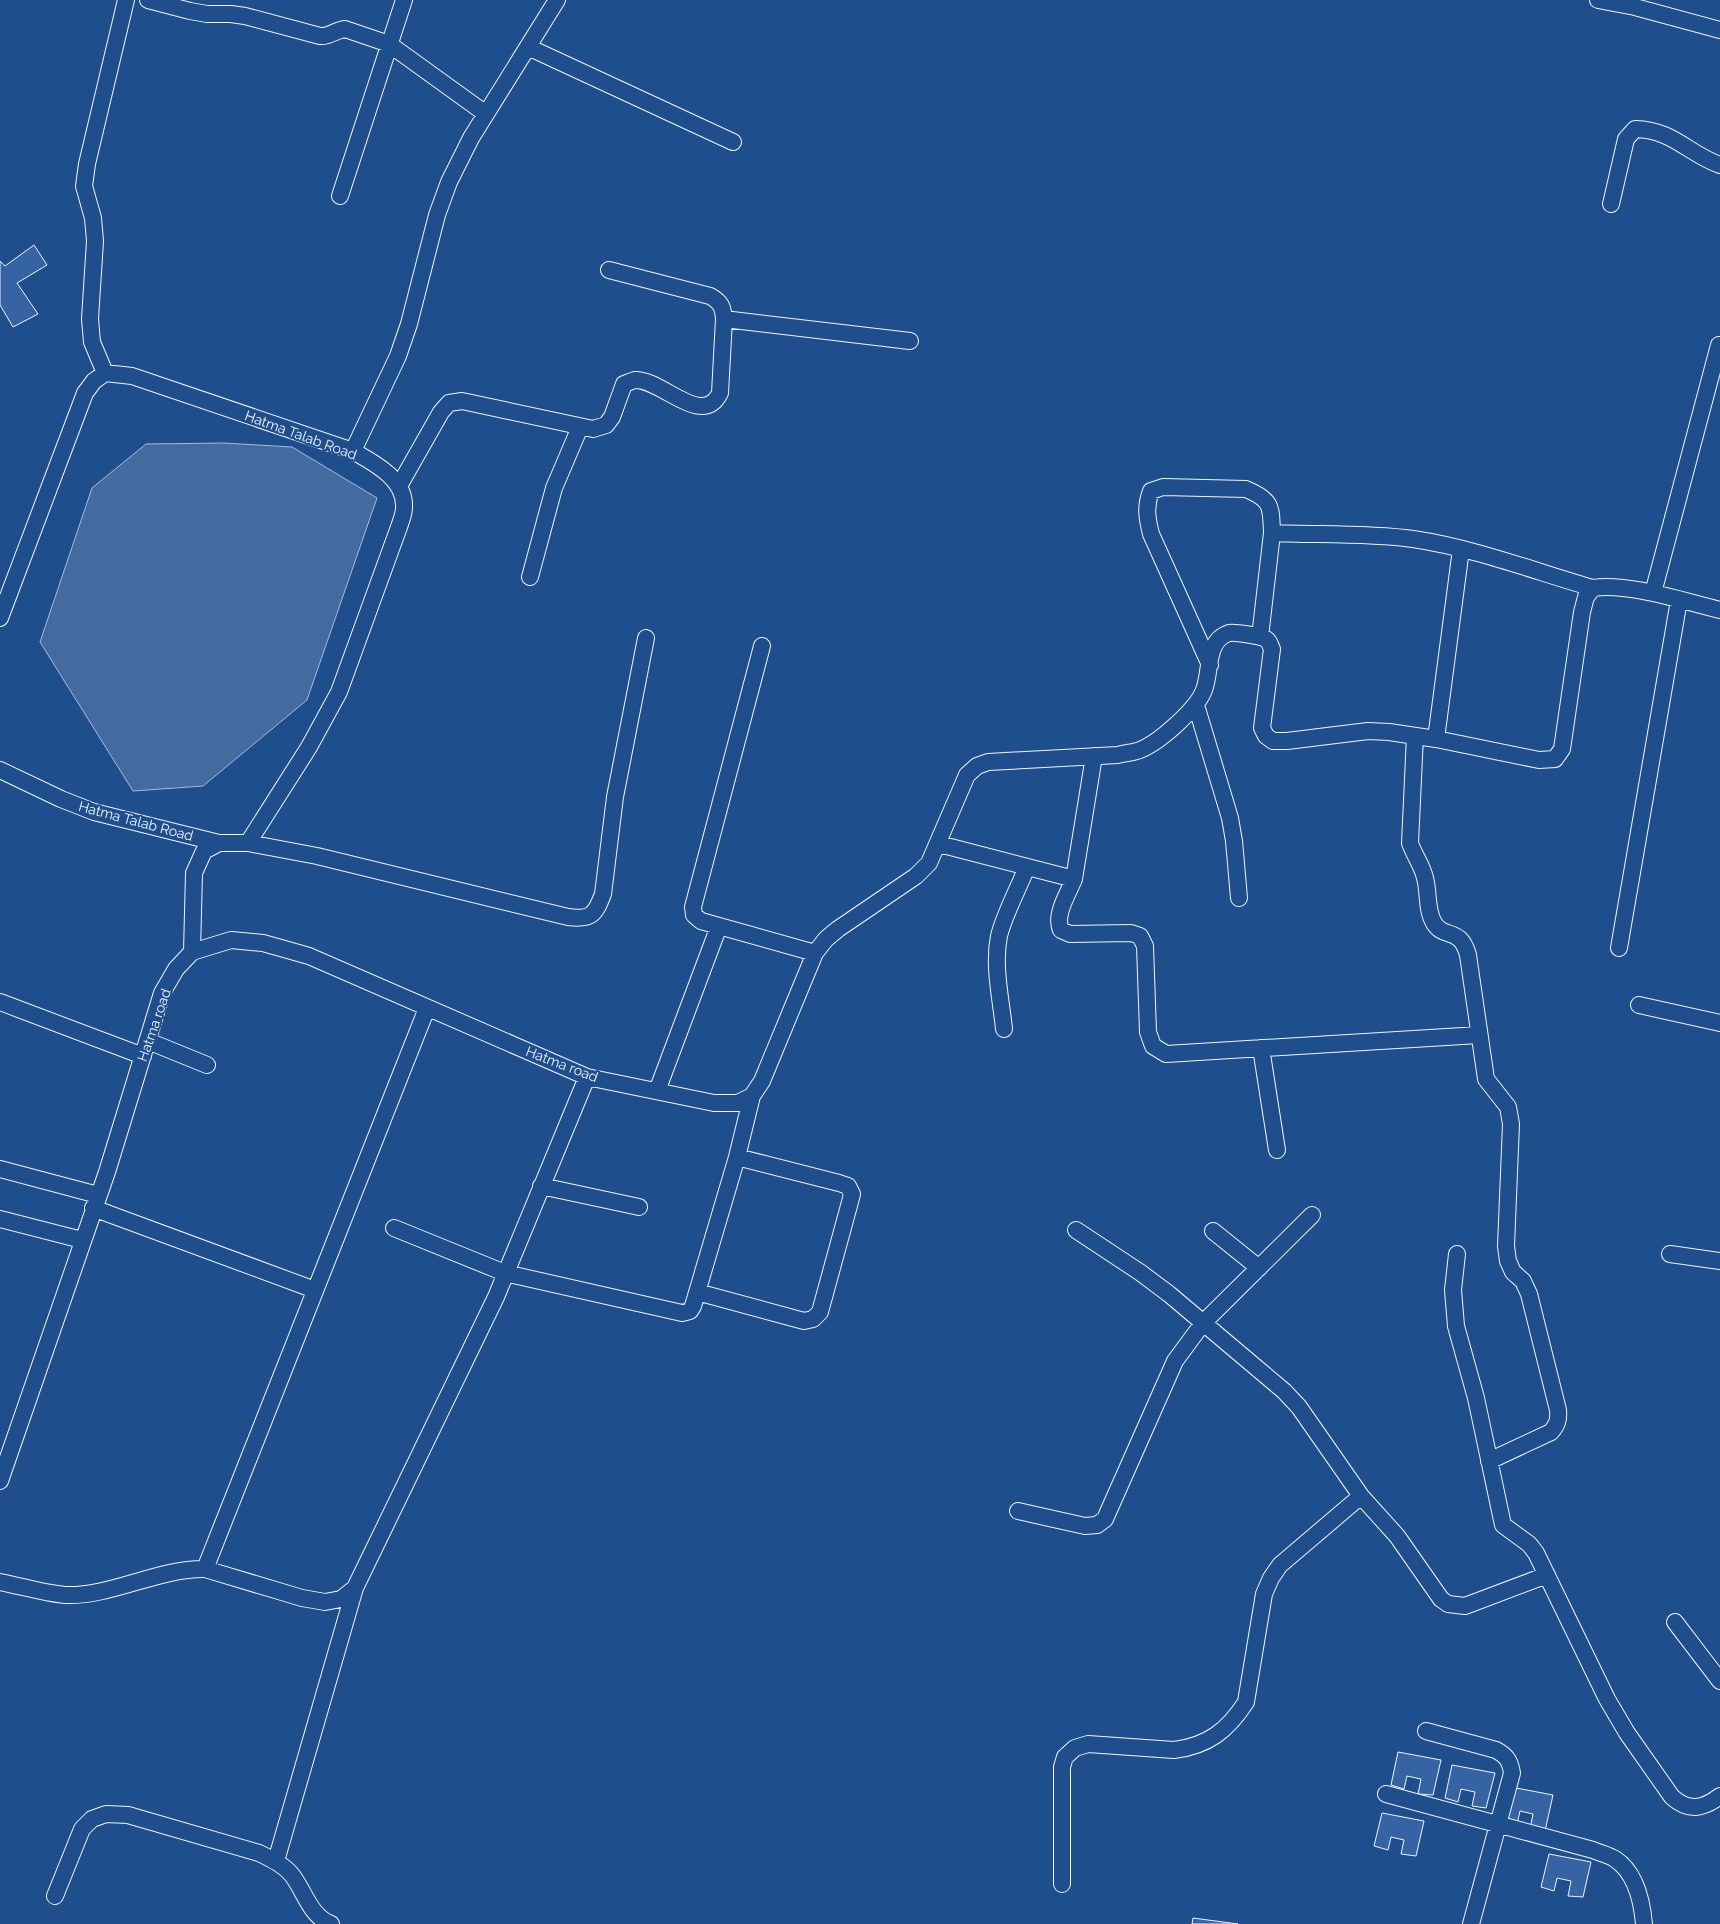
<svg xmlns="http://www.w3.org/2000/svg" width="1720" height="1924" viewBox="0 0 1720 1924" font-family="Raleway,sans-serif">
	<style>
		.water { fill: #446ba0; stroke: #a8bbd7 }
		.building { fill: #3563a3; stroke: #f2f6ff }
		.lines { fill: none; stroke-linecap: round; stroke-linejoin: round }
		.minor-casing { stroke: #f2f6ff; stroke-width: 18 }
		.minor { stroke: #1f4e8c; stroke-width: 16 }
		.labels { text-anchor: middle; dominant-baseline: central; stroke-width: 4; stroke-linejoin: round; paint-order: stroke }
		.street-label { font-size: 14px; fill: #f2f6ff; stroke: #1f4e8c }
	</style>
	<rect width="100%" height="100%" fill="#1f4e8c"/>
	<path class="water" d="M 224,443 L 292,447 L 377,498 L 307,700 L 203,786 L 133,791 L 40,642 L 92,488 L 146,444 Z"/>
	<path class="building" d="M 34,245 L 47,265 L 17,283 L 38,314 L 13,327 L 0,305 L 0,261 L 5,266 Z
		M 1398,1752 L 1441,1760 L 1433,1795 L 1418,1794 L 1421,1779 L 1407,1776 L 1404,1789 L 1391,1785 Z
		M 1452,1765 L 1495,1773 L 1486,1808 L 1472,1806 L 1475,1792 L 1461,1789 L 1458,1802 L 1445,1798 Z
		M 1511,1787 L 1553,1795 L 1545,1831 L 1530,1829 L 1533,1814 L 1520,1811 L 1517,1824 L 1503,1820 Z
		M 1382,1813 L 1424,1821 L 1416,1856 L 1401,1854 L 1404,1840 L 1391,1837 L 1388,1850 L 1374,1846 Z
		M 1549,1854 L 1591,1862 L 1583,1897 L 1568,1896 L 1571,1881 L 1557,1878 L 1554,1891 L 1541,1887 Z
		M 1193,1918 L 1238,1924 L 1192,1924 Z"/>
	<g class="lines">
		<defs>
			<path id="minor" d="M 148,0 L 190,11 L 207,14 L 231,14 L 245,16 L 320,36 C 330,37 335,30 345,29 L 389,44 L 486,114
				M 1598,0 L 1635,7 L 1720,30
				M 528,47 L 733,142
				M 340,196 L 404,0
				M 1611,204 L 1626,139 L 1635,129 C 1674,130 1688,154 1720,165
				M 609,270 L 710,296 C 721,302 723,307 724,319
				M 105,373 L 92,342 L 90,319 L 95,241 L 93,218 L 84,186 L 87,164 L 126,0
				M 353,451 L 398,356 L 409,324 L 437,215 L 449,182 L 471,138 L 557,0
				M 399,486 L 441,412 L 449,403 L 462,401 L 593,429 L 606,425 L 612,417 L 624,384 C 627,383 631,381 635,380 C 662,379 702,429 720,393 L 724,319 L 910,341
				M 530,577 L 554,488 L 580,427
				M 1653,593 L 1719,345
				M 0,618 L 85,393 L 94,381 L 105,373 L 132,376 L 353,451 C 374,463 406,479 404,508 C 404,514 401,521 399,527 L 339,692 L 309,747 L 248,843 L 219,843 L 204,851 L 194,873 L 192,952
				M 1260,637 L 1272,533
				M 762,646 L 693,907 L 694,915 L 701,921 L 815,953
				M 1210,665 L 1151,534 C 1147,518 1145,507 1151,491 L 1163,487 L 1246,489 C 1272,500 1271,506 1272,533 C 1318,535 1367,533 1413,539 C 1474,548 1534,571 1593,588
				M 1196,705 L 1230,818 L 1234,841 L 1239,898
				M 1415,736 L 1410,843 C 1414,855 1422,865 1425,878 C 1429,892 1426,910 1434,923 C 1444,940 1460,926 1468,955 L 1486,1079 L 1508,1107 L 1511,1124 L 1506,1246 L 1508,1261 L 1513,1272 L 1523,1281 L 1529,1294 L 1558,1410 C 1559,1420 1557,1425 1551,1432 L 1489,1461
				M 1436,739 L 1461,549
				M 0,770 L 61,799 L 94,812 L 219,843
				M 248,843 L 317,856 L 568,917 C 591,920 595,915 603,894 L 615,797 L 646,638
				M 939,844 L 1074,879 L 1094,756
				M 1074,879 C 1068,894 1054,915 1061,930 L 1070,934 L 1131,933 L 1140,936 L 1145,946 L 1148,1032 L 1153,1046 L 1166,1054 L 1479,1035
				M 1619,948 L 1679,600
				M 0,1002 L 143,1056
				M 1639,1005 L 1720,1023
				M 1004,1029 C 1001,999 993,966 999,936 C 1004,915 1019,887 1027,867
				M 148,1041 L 207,1065
				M 1261,1048 L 1277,1150
				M 657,1091 L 719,926
				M 0,1169 L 98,1195
				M 541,1186 L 639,1207
				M 93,1208 L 315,1290
				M 0,1219 L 82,1240
				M 394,1228 L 505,1273 L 682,1313 L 690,1311 L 693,1306 L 737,1157 L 752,1096
				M 1076,1230 L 1141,1273 L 1169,1294 L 1284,1391 L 1299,1407 L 1361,1496 L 1397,1536 L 1441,1599 L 1448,1604 L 1465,1606 L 1547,1575
				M 1213,1231 L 1259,1268
				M 1457,1254 L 1453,1290 L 1456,1326 L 1476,1398 L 1503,1525 L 1529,1544 L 1536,1553 L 1607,1699 L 1627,1733 L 1672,1797 C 1689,1812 1703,1809 1720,1796
				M 1670,1254 L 1720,1261
				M 697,1292 L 804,1321 L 813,1319 L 820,1312 L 850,1202 L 852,1194 L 848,1186 L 839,1183 L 737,1157
				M 0,1481 L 107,1172 L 162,993 L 176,969 L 192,952 L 231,940 L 263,943 L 309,956 L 587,1077 L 714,1103 L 738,1103 L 752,1096 L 762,1081 L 815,953 L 826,939 L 838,929 L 916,876 L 929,863 L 967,775 L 977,766 L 988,762 L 1118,755 C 1124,753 1131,753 1137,751 C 1157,745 1197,709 1204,690 C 1210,675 1207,651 1219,639 C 1221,637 1226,634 1229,633 C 1235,632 1262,636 1266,639 C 1270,642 1270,645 1272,649 L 1262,728 L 1266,736 L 1273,741 L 1287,741 L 1368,731 L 1389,732 L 1436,739 L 1539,760 L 1555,759 L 1562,749 L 1582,612 L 1586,597 L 1593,588 C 1627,582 1686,602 1720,610
				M 1018,1511 L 1085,1526 L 1097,1525 L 1105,1519 L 1175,1361 L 1203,1323 L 1312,1215
				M 205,1569 L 427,1008
				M 0,1582 C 21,1586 43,1593 65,1595 C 110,1597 159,1568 205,1569 L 302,1598 L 325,1602 L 341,1599 L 355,1588 L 496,1297 L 587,1077
				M 1675,1622 L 1720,1681
				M 1426,1731 L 1496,1750 C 1507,1756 1510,1761 1512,1773 L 1471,1924
				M 1386,1794 L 1593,1850 C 1600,1853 1609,1855 1615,1859 C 1635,1872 1642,1901 1644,1924
				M 276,1861 L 355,1588
				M 1062,1884 L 1062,1767 L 1065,1757 L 1075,1748 L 1088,1744 L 1174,1750 C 1208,1746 1228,1730 1246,1702 L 1264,1594 L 1271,1578 L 1280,1565 L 1361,1496
				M 55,1896 L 82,1829 L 92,1819 L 106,1814 L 128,1815 L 259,1853 C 271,1859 284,1865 292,1875 C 305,1892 310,1916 331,1924"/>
		</defs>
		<use href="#minor" class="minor-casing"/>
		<use href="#minor" class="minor"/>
	</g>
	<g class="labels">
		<g class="street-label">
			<text transform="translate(301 435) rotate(20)">Hatma Talab Road</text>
			<text transform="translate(136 821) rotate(15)">Hatma Talab Road</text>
			<text transform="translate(154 1025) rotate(-71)">Hatma road</text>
			<text transform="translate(562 1064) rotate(21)">Hatma road</text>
		</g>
	</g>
</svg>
